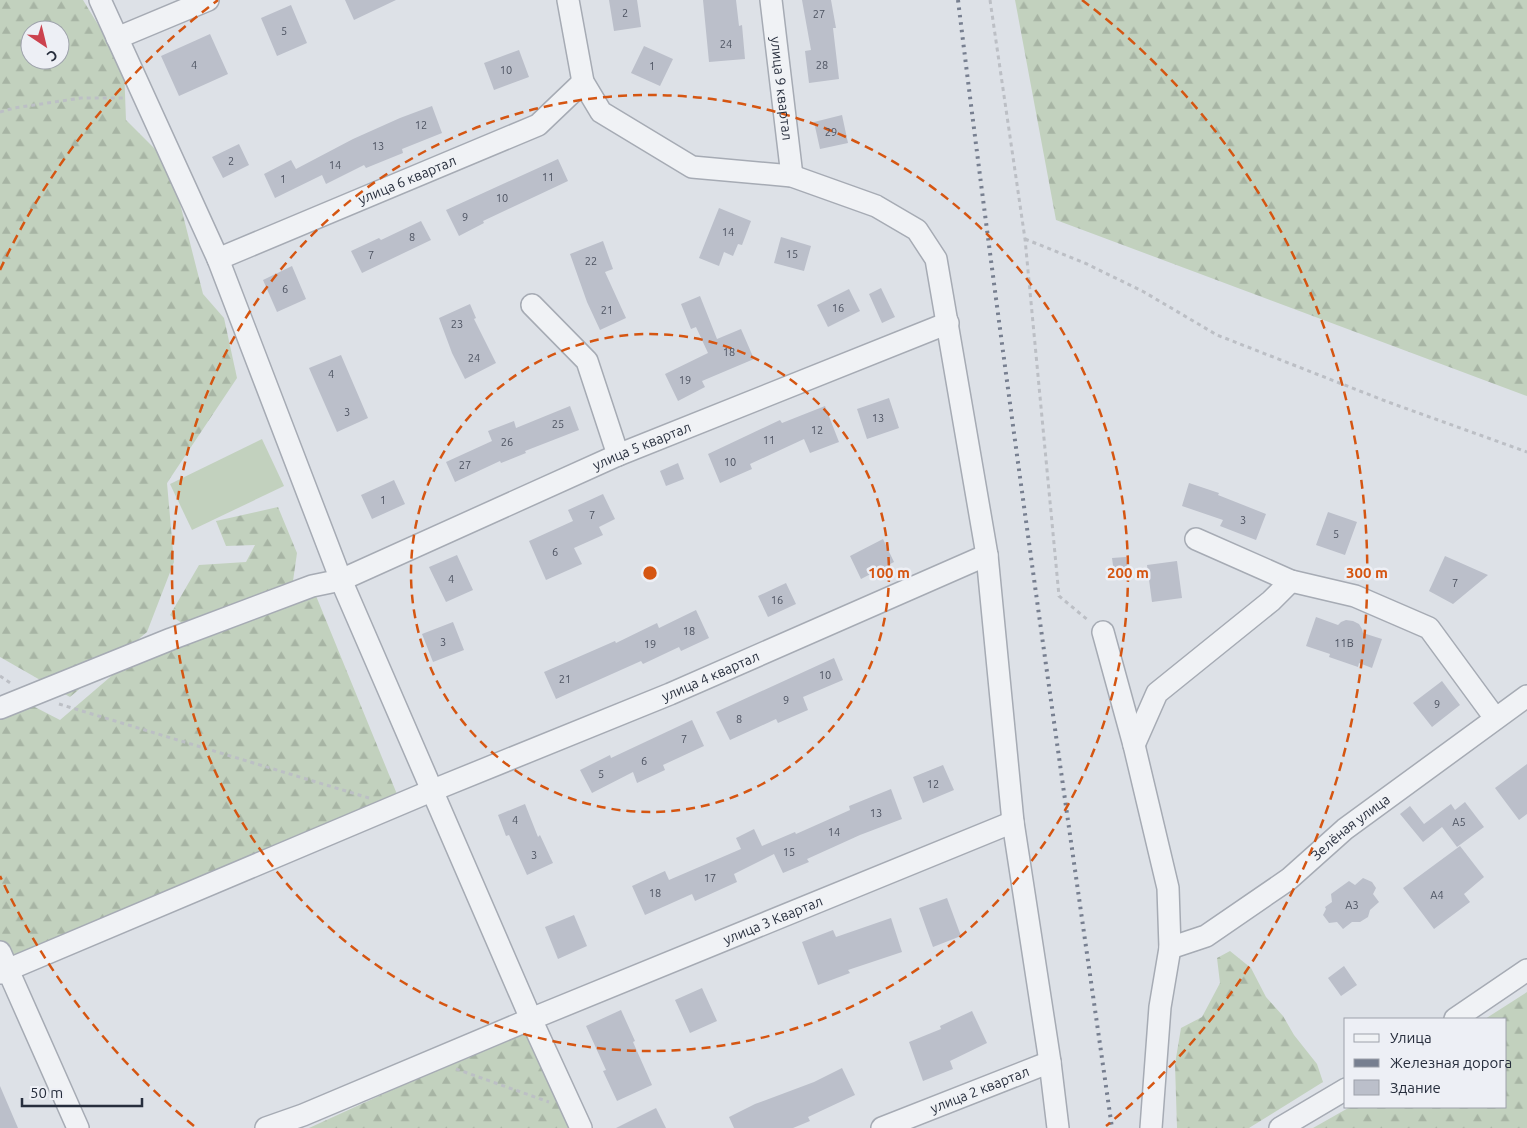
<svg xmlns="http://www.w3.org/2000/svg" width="1527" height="1128" viewBox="0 0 1527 1128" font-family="Ubuntu,sans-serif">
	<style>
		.grass { fill: #c2d1be }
		.forest { fill: url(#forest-firs); fill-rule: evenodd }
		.building { fill: #bbbfca }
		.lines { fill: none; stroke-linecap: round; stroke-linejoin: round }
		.minor-casing { stroke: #a6abb4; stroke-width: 24 }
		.path { stroke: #bcbfc5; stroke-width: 3; stroke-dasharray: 4 4; stroke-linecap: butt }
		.minor { stroke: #f0f2f5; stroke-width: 21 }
		.rail { stroke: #777f90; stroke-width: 4; stroke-dasharray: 2.5 5; stroke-linecap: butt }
		.ring { fill: none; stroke: #d55511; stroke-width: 2.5; stroke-dasharray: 9 6 }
		.labels { text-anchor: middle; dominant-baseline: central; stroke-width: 5; stroke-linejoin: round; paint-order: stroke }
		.number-label { font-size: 11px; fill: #4c5260 }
		.street-label { font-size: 14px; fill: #272e3d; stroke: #edeff5 }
		.centre { fill: #d55511; stroke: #edeff5; stroke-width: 2.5 }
		.ring-label { font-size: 15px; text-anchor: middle; font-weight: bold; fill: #d55511; stroke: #edeff5; stroke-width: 5; stroke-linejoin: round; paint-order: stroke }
	</style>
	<defs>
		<pattern id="forest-firs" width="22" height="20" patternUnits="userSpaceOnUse" patternTransform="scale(1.25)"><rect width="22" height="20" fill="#c2d1be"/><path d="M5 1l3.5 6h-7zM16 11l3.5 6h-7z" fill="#a7b4a4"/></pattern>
	</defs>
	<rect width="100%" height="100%" fill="#dde1e7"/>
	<path class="grass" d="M 262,439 L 284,486 L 192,530 L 170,484 Z"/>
	<path class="forest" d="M 0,0 L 83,0 L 124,67 L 126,120 L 170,164 L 203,294 L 224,318 L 237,378 L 167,483 L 174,562 L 147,632 L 70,697 L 0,657 ZM 30,30 L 60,30 L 60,60 L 30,60 Z
		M 1015,0 L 1527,0 L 1527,396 L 1056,220 Z
		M 278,507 L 297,553 L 293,581 L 312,586 L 401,804 L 8,969 L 0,944 L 0,704 L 29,704 L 60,720 L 130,660 L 186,626 L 170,615 L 199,565 L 246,562 L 255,545 L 226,546 L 216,521 Z
		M 1230,951 L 1251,968 L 1266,997 L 1283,1016 L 1294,1035 L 1317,1064 L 1323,1082 L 1249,1128 L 1177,1128 L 1175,1064 L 1181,1028 L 1202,1017 L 1220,983 L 1217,958 Z
		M 1527,992 L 1527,1128 L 1313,1128 L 1350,1107 L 1506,1107 L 1506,1019 L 1485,1019 Z
		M 530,1023 L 581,1128 L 309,1128 L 427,1074 Z"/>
	<path class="building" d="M 345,0 L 396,0 L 354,20 Z
		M 609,0 L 637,0 L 641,27 L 614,31 Z
		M 703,0 L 736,0 L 739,26 L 742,25 L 745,59 L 709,62 Z
		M 802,0 L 831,0 L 836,28 L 833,28 L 839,79 L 809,83 L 805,51 L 811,50 Z
		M 291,5 L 307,43 L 277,56 L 261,18 Z
		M 210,34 L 228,74 L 179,96 L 161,56 Z
		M 644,46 L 673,59 L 660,86 L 631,73 Z
		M 519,50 L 529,77 L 494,90 L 484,63 Z
		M 432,106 L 442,133 L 402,149 L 403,153 L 366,168 L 364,165 L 326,184 L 322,175 L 275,198 L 264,174 L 291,160 L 296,169 L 353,139 L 400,118 Z
		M 842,115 L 848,143 L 820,149 L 814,122 Z
		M 239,144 L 249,165 L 223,178 L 212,157 Z
		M 558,159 L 568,181 L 483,221 L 484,223 L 459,236 L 446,210 Z
		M 719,208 L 751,221 L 742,245 L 738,244 L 733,256 L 724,252 L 719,266 L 699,258 Z
		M 421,221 L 431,240 L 362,273 L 351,251 L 379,238 L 381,240 Z
		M 781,237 L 811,246 L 804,271 L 774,263 Z
		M 603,241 L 613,269 L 605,272 L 626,318 L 600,330 L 587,302 L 570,254 Z
		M 292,266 L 306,299 L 277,312 L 263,280 Z
		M 881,288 L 895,317 L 882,323 L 869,294 Z
		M 849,289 L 860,311 L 828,327 L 817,305 Z
		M 700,296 L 717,339 L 741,329 L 754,359 L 702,381 L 705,387 L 678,401 L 665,374 L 708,353 L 696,327 L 691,329 L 681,304 Z
		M 470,304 L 476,318 L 474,319 L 496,363 L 465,379 L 452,353 L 439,318 Z
		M 341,355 L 368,418 L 337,432 L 309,368 Z
		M 889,398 L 899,428 L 867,439 L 857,409 Z
		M 570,406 L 579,430 L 525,451 L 526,453 L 501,463 L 500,461 L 455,482 L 446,462 L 492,441 L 488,431 L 514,421 L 516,428 Z
		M 825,406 L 839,442 L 810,453 L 804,439 L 750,464 L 752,469 L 720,483 L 708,454 L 780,420 L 782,423 Z
		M 678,463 L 684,479 L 666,486 L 660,471 Z
		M 394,480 L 405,504 L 372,519 L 361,495 Z
		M 1189,483 L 1219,493 L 1218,495 L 1266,514 L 1256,540 L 1220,526 L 1223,520 L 1182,506 Z
		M 603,494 L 615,519 L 599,527 L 603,535 L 574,548 L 582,564 L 546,580 L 529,541 L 573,521 L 568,510 Z
		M 1328,512 L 1357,522 L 1345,555 L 1316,545 Z
		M 883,539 L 894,562 L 861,579 L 850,556 Z
		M 457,555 L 473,590 L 446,602 L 429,567 Z
		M 1445,556 L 1488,575 L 1453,604 L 1429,591 Z
		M 1126,557 L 1129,578 L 1115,580 L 1112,558 Z
		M 1177,561 L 1182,598 L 1152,602 L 1147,565 Z
		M 786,583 L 796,604 L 768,617 L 758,596 Z
		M 696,610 L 709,638 L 681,651 L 679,647 L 643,664 L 641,661 L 556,699 L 544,672 L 615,641 L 616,643 L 657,623 L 659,628 Z
		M 1316,617 L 1338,625 L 1341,622 L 1346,620 L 1353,621 L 1359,624 L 1362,629 L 1363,633 L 1382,639 L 1372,668 L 1359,663 L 1358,667 L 1329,657 L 1330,654 L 1306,646 Z
		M 453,622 L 464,650 L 433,662 L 422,634 Z
		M 834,658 L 843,680 L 803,697 L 808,710 L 778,723 L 776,719 L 730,740 L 716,712 Z
		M 1442,681 L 1460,705 L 1432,727 L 1413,703 Z
		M 692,720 L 704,746 L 663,765 L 665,770 L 637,783 L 633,772 L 592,793 L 580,770 L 610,755 L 611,758 Z
		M 1527,764 L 1527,814 L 1519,820 L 1495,788 Z
		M 943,765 L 954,790 L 923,803 L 913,777 Z
		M 891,789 L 902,819 L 860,835 L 807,859 L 809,862 L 783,873 L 774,854 L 734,874 L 737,882 L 695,901 L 692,894 L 645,915 L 632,886 L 665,871 L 669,880 L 741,849 L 736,838 L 754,829 L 762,846 L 795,832 L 796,834 L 850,810 L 849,806 Z
		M 1465,802 L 1484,827 L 1457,847 L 1442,827 L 1423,842 L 1400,814 L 1410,806 L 1424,824 L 1451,804 L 1455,810 Z
		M 525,804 L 538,837 L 540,835 L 553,863 L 527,875 L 509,835 L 506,836 L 498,815 Z
		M 1460,846 L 1484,877 L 1464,894 L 1470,902 L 1434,929 L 1403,888 Z
		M 1363,878 L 1372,882 L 1376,888 L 1373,894 L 1379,902 L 1370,910 L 1368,917 L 1360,922 L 1352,922 L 1343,929 L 1337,922 L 1329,923 L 1323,915 L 1326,909 L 1325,907 L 1332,902 L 1331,894 L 1349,881 L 1355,885 Z
		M 947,898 L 961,936 L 933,947 L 919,908 Z
		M 574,915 L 587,946 L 558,959 L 545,927 Z
		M 891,918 L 902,952 L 848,970 L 850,973 L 818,985 L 802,942 L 833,930 L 836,937 Z
		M 1344,966 L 1357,985 L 1341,996 L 1328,978 Z
		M 702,988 L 717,1021 L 690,1033 L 675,1000 Z
		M 621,1010 L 635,1041 L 633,1042 L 652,1085 L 617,1101 L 603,1071 L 606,1070 L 586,1026 Z
		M 972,1011 L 987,1043 L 950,1061 L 953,1069 L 923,1081 L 909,1042 L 941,1029 L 940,1026 Z
		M 842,1068 L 855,1095 L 808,1117 L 810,1121 L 793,1128 L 734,1128 L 729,1117 L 755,1104 L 814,1082 Z
		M 0,1086 L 18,1128 L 0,1128 Z
		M 656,1108 L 666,1128 L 616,1128 Z"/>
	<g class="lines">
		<defs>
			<g id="minor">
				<path d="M 100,0 L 218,259 L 341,580 L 531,1019 L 581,1128"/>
				<path d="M 568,0 L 583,82 L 601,112 L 692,167 L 792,176 L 876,206 L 917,230 L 936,259 L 987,555 L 1013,822 L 1050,1062 L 1058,1128"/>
				<path id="s1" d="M 771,0 L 792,176"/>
				<path d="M 117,38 L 208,0"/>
				<path id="s2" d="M 218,259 L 538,125 L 583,82"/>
				<path d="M 532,305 L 587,361 L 618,455"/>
				<path d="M 1196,539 L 1291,581 L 1355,596 L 1429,628 L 1495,718"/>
				<path d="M 1103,632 L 1134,745 L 1168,888 L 1170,948 L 1160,1007 L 1151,1128"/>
				<path id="s3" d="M 0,708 L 171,639 L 312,586 L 341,580 L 618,455 L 948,323"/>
				<path d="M 1134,745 L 1157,693 L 1271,601 L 1291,581"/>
				<path id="s4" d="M 1170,948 L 1206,936 L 1289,879 L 1345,829 L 1527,696"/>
				<path d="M 0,952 L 78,1128"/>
				<path id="s5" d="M 0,973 L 431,791 L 670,694 L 987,555"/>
				<path d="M 1455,1019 L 1527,970"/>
				<path id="s6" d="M 266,1128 L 303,1115 L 531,1019 L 1013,822"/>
				<path id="s7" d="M 882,1128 L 1050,1062"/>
				<path d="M 1280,1128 L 1346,1089"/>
			</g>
		</defs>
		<use href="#minor" class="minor-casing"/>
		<path class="path" d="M 990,0 L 1025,239 L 1059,596 L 1089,621
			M 0,112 L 14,108 L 81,98 L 125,98
			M 1025,239 L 1087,264 L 1144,292 L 1217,335 L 1388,402 L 1527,452
			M 0,676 L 12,684
			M 59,704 L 369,798
			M 456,1069 L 549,1102"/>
		<use href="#minor" class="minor"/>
		<path class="rail" d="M 958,0 C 1004,377 1058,752 1112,1128"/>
	</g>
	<g class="ring">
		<circle cx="650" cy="573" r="239"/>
		<circle cx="650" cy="573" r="478"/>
		<path d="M194 1126A717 717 0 0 1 0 876M0 270A717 717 0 0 1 218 0M1082 0A717 717 0 0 1 1106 1126"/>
	</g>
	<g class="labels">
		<g class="number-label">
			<text x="625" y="13">2</text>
			<text x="819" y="14">27</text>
			<text x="284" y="31">5</text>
			<text x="726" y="44">24</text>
			<text x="194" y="65">4</text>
			<text x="822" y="65">28</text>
			<text x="652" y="66">1</text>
			<text x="506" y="70">10</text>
			<text x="421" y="125">12</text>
			<text x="831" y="132">29</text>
			<text x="378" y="146">13</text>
			<text x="231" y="161">2</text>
			<text x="335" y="165">14</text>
			<text x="548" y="177">11</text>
			<text x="283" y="179">1</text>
			<text x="502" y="198">10</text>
			<text x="465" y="217">9</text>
			<text x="728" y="232">14</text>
			<text x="412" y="237">8</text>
			<text x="792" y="254">15</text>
			<text x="371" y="255">7</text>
			<text x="591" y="261">22</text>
			<text x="285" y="289">6</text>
			<text x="838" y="308">16</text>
			<text x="607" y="310">21</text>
			<text x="457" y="324">23</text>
			<text x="729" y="352">18</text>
			<text x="474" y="358">24</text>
			<text x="331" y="374">4</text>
			<text x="685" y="380">19</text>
			<text x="347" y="412">3</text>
			<text x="878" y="418">13</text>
			<text x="558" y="424">25</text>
			<text x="817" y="430">12</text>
			<text x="769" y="440">11</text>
			<text x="507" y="442">26</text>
			<text x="730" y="462">10</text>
			<text x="465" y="465">27</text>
			<text x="383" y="500">1</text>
			<text x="592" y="515">7</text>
			<text x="1243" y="520">3</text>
			<text x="1336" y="534">5</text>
			<text x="555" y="552">6</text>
			<text x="451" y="579">4</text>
			<text x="1455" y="583">7</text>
			<text x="777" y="600">16</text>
			<text x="689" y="631">18</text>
			<text x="443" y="642">3</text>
			<text x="1344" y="643">11В</text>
			<text x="650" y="644">19</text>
			<text x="825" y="675">10</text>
			<text x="565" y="679">21</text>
			<text x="786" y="700">9</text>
			<text x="1437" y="704">9</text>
			<text x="739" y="719">8</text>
			<text x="684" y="739">7</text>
			<text x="644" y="761">6</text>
			<text x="601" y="774">5</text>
			<text x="933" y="784">12</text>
			<text x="876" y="813">13</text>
			<text x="515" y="820">4</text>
			<text x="1459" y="822">А5</text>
			<text x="834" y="832">14</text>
			<text x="789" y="852">15</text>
			<text x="534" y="855">3</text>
			<text x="710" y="878">17</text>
			<text x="655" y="893">18</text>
			<text x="1437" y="895">А4</text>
			<text x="1352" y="905">А3</text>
		</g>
		<g class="street-label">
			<text stroke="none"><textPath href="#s1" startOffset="89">улица 9 квартал</textPath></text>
			<text stroke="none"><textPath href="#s2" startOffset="205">улица 6 квартал</textPath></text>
			<text stroke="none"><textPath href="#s3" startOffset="694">улица 5 квартал</textPath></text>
			<text stroke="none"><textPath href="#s5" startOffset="770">улица 4 квартал</textPath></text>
			<text stroke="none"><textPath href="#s4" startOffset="219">Зелёная улица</textPath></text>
			<text stroke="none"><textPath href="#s6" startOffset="548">улица 3 Квартал</textPath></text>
			<text stroke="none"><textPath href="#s7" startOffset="105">улица 2 квартал</textPath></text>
		</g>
	</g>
	<circle cx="650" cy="573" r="8" class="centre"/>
	<g class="ring-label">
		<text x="889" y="578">100 m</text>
		<text x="1128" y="578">200 m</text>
		<text x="1367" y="578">300 m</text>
	</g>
	<rect x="1344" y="1018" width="162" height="90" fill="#edeff5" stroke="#9ea2ab"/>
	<rect x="1354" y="1034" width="25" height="8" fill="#f0f2f5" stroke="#9ea2ab"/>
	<text x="1390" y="1043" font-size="15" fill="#272e3d">Улица</text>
	<rect x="1354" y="1059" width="25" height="8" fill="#777f90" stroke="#9ea2ab"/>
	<text x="1390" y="1068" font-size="15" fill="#272e3d">Железная дорога</text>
	<rect x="1354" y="1080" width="25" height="15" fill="#bbbfca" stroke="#9ea2ab"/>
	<text x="1390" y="1093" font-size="15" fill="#272e3d">Здание</text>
	<g transform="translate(45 45) rotate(145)"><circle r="24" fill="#edeff5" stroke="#9ea2ab"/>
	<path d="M0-4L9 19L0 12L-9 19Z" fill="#cc424e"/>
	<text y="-8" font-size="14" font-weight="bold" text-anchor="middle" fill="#272e3d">С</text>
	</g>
	<path d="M22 1098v8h120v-8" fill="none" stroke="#272e3d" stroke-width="2.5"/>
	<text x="30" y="1098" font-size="15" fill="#272e3d" stroke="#edeff5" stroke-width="4" paint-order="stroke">50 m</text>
</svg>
